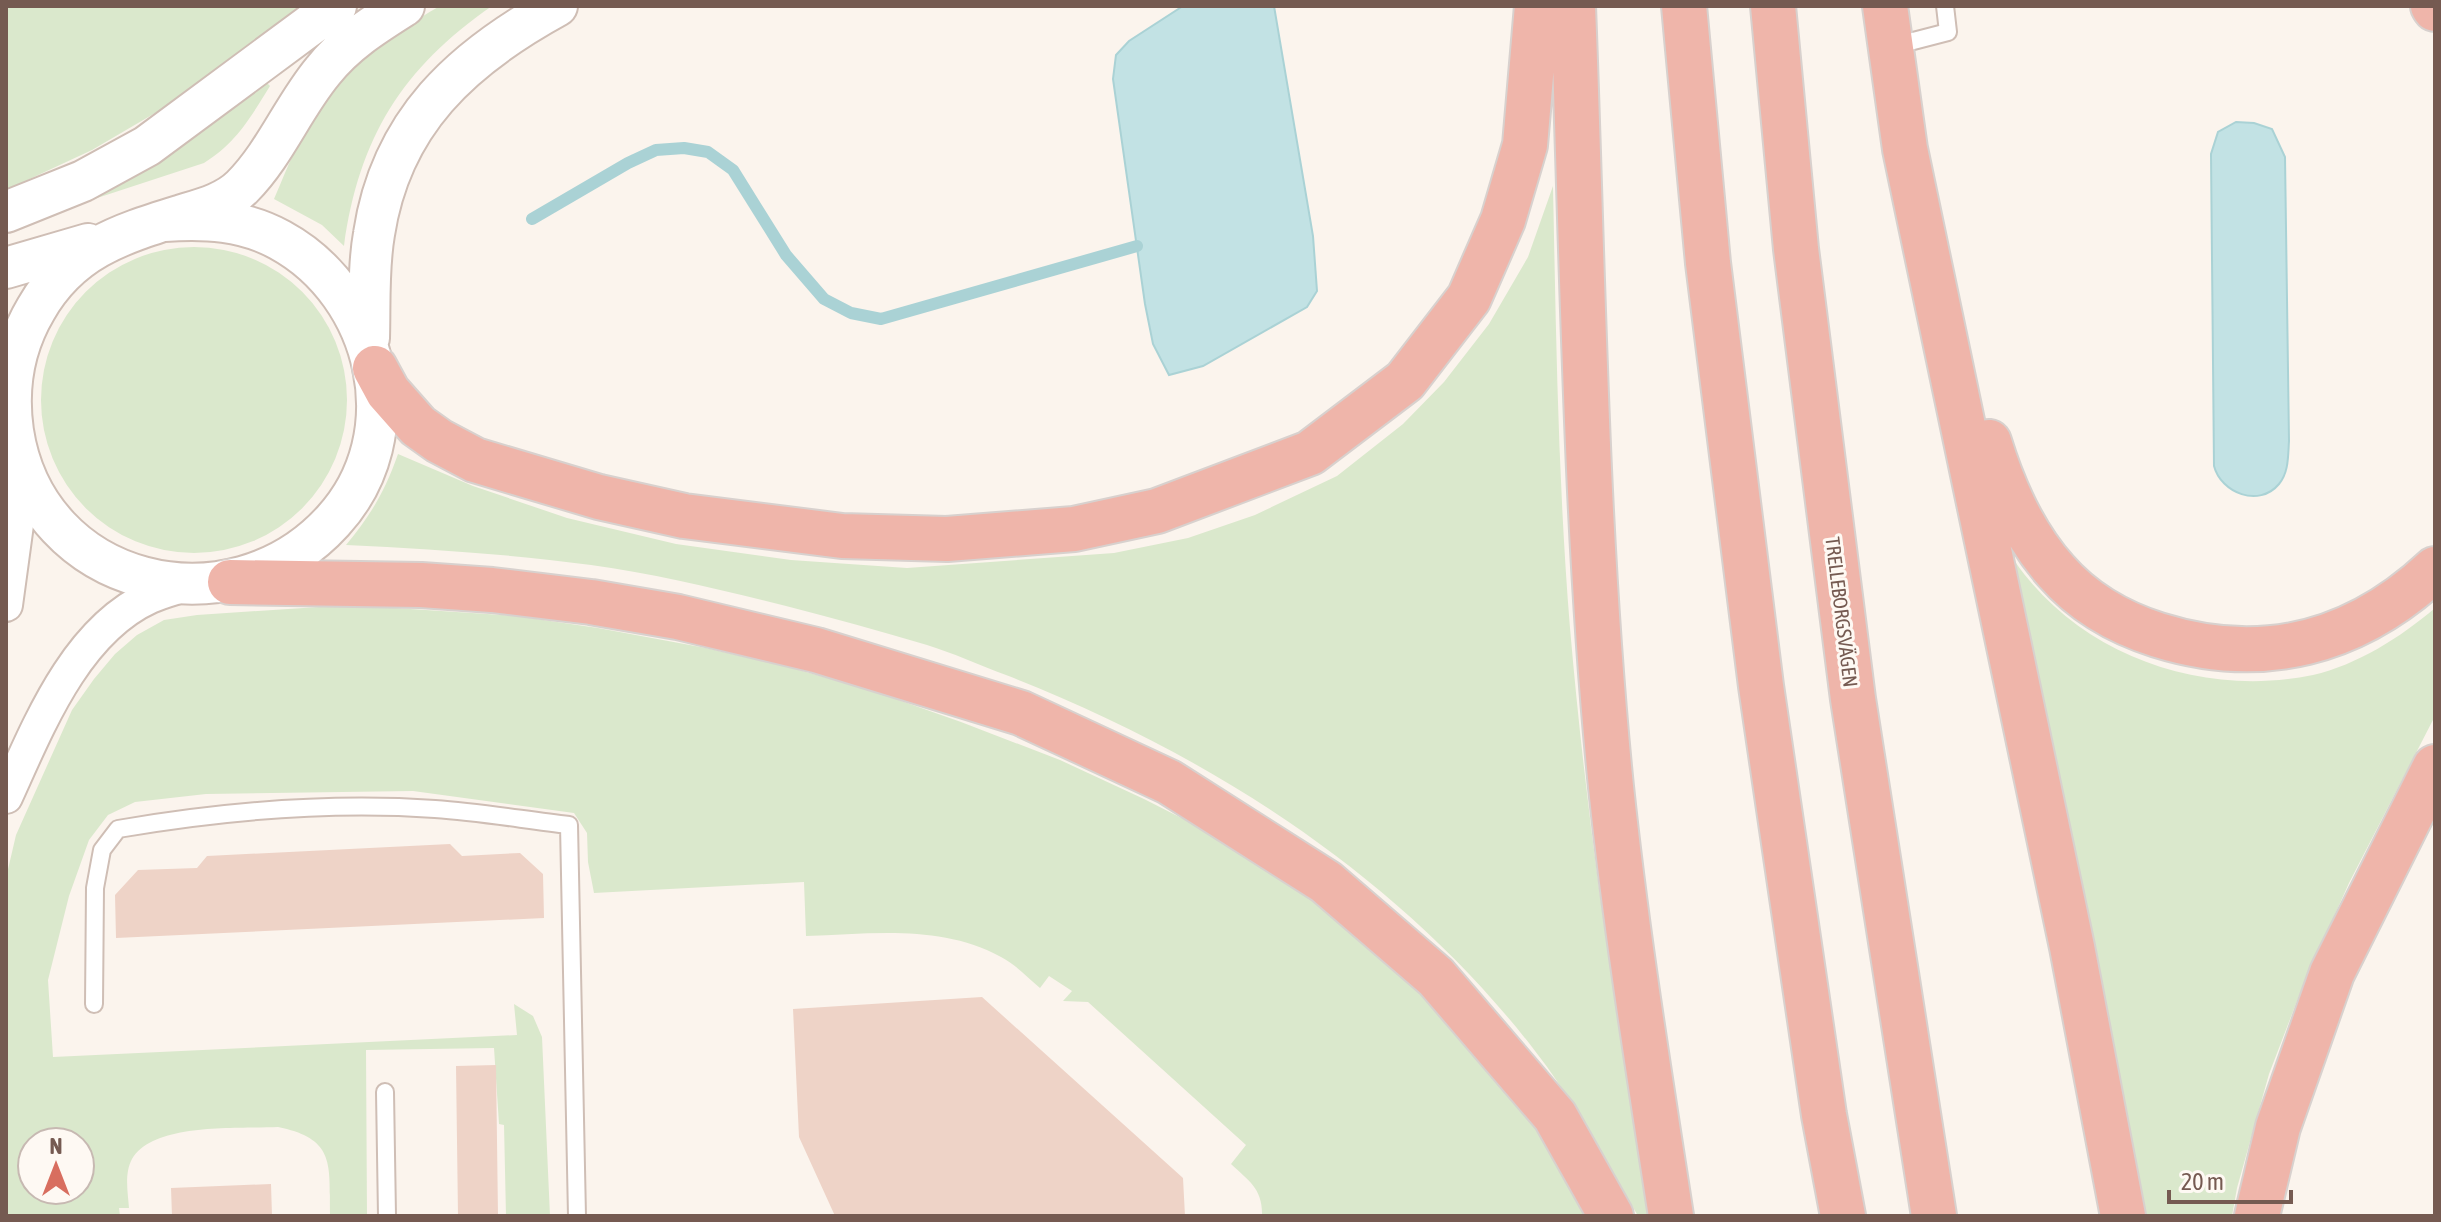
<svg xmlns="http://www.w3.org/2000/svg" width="2441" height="1222" viewBox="0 0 2441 1222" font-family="'Asap Condensed',sans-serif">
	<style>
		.green { fill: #dae8cc; fill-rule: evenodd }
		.water { fill: #c2e2e4; stroke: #aad2d5; stroke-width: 2 }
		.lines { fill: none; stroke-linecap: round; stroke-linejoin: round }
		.stream { stroke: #aad2d5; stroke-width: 12 }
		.building { fill: #eed3c7 }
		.service-casing { stroke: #cfbeb5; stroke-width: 20 }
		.minor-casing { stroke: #cfbeb5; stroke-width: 36 }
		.tertiary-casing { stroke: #cfbeb5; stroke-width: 44 }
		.motorway-casing { stroke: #d8d1ce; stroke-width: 48 }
		.service { stroke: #fff; stroke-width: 16 }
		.minor { stroke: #fff; stroke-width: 32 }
		.tertiary { stroke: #fff; stroke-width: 40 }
		.motorway { stroke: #efb5aa; stroke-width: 44 }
		.labels { text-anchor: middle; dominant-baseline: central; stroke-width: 6; stroke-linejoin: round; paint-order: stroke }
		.street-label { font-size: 20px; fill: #755a51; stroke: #fef9f3 }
	</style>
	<rect width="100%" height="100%" fill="#fbf4ed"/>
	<path class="green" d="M 6,6 L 302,6 L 179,99 L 92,150 L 6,190 Z
		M 440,6 L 492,6 C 402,68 359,138 344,246 L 322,225 L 274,199 C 283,179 291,156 302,137 C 333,79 384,38 440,6 Z
		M 262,78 L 270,86 C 250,118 237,142 204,163 L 91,200 L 87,191 Z
		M 1553,186 C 1556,334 1558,481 1570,628 C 1587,826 1616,1021 1652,1216 L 1638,1216 C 1605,1159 1573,1099 1532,1047 C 1398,875 1207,753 1006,675 C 979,665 953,653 927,645 C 880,631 833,618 786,606 C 722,590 657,574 591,565 C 510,554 428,549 346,545 C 371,515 385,491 398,454 L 473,486 L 567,518 L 676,544 L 791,560 L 907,568 L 1114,553 L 1188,538 L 1255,515 L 1337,476 L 1403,424 L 1444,382 L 1489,324 L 1528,257 Z
		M41 400a153 153 0 1 1 306 0a153 153 0 1 1-306 0Z
		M 1999,531 C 2004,541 2009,553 2016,563 C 2081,656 2203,698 2313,675 C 2357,665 2401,637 2435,608 L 2435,716 L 2349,883 L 2302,988 L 2269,1074 L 2237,1188 L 2232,1216 L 2142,1216 Z
		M 349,605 L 516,616 L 598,628 L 706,648 L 792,668 L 876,692 L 961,722 L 1060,760 L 1144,799 L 1215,835 L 1297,886 L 1422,986 L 1519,1103 L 1554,1153 L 1589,1216 L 1299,1216 L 1298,1214 L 1262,1216 C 1263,1189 1249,1181 1231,1164 L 1246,1145 L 1088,1002 L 1063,1001 L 1072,991 L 1049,976 L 1040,988 C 1028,978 1015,964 1001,957 C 941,924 872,934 806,936 L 804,882 L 594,893 L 588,862 L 587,833 L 574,813 L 413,791 L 206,794 L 135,802 L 108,815 L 89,840 L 69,896 L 48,980 L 53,1057 L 517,1035 L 514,1004 L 533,1016 L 542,1037 L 550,1216 L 506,1216 L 504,1125 L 499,1124 L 494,1048 L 366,1050 L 367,1216 L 330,1216 C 329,1166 337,1139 278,1127 C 238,1129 154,1122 132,1159 C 124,1174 128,1193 129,1208 L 119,1208 L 120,1216 L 6,1216 L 6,878 L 16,835 L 72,710 L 94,679 L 115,654 L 137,635 L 164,620 L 197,615 ZM 32,1142 L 80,1142 L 80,1190 L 32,1190 Z"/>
	<path class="water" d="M 1183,6 L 1274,6 L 1313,236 L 1317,291 L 1307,307 L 1203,366 L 1169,375 L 1153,344 L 1145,304 L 1113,79 L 1116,55 L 1129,41 Z
		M 2236,122 L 2254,123 L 2272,129 L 2285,157 L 2289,441 C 2288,455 2289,472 2279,484 C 2259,508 2221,493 2214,466 L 2211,154 L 2218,132 Z"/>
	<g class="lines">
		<path class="stream" d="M 532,219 L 628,163 L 656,150 L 684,148 L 708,152 L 733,170 L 786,255 L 824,299 L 851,313 L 881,319 L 1137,246"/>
	</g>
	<path class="building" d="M 450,844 L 462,856 L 520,853 L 543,874 L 544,918 L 116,938 L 115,895 L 138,870 L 197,868 L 207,856 Z
		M 982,997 L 1183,1178 L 1185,1216 L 835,1216 L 799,1137 L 793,1009 Z
		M 496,1065 L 498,1216 L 458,1216 L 456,1066 Z
		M 271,1184 L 272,1216 L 172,1216 L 171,1188 Z"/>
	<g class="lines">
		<defs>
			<path id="service" d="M 1894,46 L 1948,32 L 1945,6
				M 94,1004 L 95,888 L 102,850 L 118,829 C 222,811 331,802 435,809 C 480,812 525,820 569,825 L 577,1216
				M 385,1092 L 387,1216"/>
			<path id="minor" d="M 6,605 L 24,473
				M 6,797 C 38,727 75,631 150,597 C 161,592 173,589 185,585"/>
			<path id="tertiary" d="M 6,212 L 83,181 L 147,146 L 336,6
				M 164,221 C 205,218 244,220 280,240 C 379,294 412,435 333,521 C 230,634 37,588 13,431 C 7,389 14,346 36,309 C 70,249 121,234 182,215 C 202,209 226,203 242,187 C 275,154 293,107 323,71 C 345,43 374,25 404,6
				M 6,268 L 88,244
				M 369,338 C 370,304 368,268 374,234 C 391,122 462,58 557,6"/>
			<path id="motorway" d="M 1573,6 C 1583,266 1585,528 1611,787 C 1626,930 1649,1073 1671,1216
				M 1684,6 L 1708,263 L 1761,686 L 1824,1115 L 1843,1216
				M 1773,6 L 1796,249 L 1853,699 L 1934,1216
				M 1885,6 L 1905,149 L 2072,947 L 2123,1216
				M 2433,6 L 2435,9
				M 375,368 L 388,392 L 418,426 L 439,441 L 475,460 L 599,497 L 684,516 L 842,536 L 947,539 L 1074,529 L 1157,511 L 1310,453 L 1405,381 L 1469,298 L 1503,220 L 1525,145 L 1537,6
				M 1989,442 C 2003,488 2023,534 2056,571 C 2083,602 2120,623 2158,635 C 2263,668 2356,643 2435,569
				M 230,582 L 421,585 L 492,590 L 591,602 L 678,617 L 816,650 L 1021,713 L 1169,782 L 1326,882 L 1436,977 L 1555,1116 L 1611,1216
				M 2257,1216 L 2278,1127 L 2332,973 L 2435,767"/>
		</defs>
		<use href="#service" class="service-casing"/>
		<use href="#minor" class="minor-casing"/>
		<use href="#tertiary" class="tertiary-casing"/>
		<use href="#motorway" class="motorway-casing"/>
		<use href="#service" class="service"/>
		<use href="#minor" class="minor"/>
		<use href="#tertiary" class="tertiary"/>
		<use href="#motorway" class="motorway"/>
	</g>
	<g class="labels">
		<g class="street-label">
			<text transform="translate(1842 612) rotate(83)">TRELLEBORGSVÄGEN</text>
		</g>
	</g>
	<rect width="2441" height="1222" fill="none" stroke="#755a51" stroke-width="16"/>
	<g transform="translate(56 1166)"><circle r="38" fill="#fef9f3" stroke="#c7b9b2" stroke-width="2"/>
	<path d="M0-6L14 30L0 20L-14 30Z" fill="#d86e5f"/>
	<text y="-12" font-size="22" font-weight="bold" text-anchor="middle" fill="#755a51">N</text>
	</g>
	<path d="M2169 1190v12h122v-12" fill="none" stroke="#755a51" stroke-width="4"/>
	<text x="2181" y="1190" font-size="24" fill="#755a51" stroke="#fef9f3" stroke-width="6" paint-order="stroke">20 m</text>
</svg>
